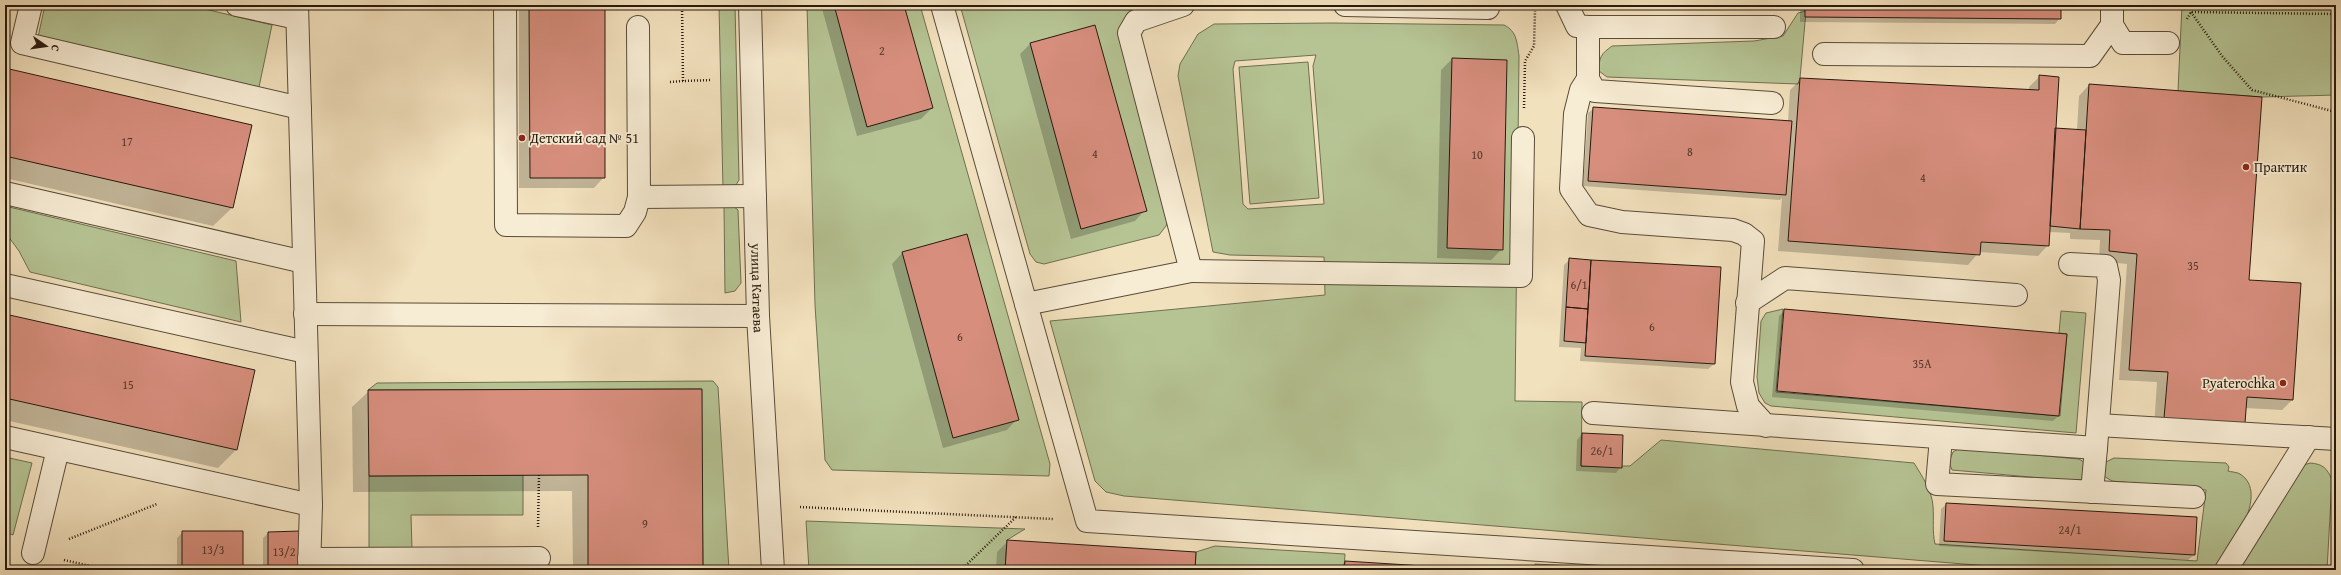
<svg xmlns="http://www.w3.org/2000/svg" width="2341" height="575" viewBox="0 0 2341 575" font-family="'Gentium Book Plus',serif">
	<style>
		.green { fill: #b6c494; stroke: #6f6f51; fill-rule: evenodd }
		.shadow { fill: #0003 }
		.building { fill: #d78e7d; stroke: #281a0e }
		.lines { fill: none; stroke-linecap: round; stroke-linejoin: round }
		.minor-casing { stroke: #5a4c3a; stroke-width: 24 }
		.path { stroke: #281a0e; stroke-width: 2.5; stroke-dasharray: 1 2; stroke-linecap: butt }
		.minor { stroke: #f7ecd4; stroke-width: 22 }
		.poi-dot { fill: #8f2418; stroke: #f7ecd4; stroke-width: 1.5 }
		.labels { text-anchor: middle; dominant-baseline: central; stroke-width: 3.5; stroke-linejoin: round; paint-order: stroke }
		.number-label { font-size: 12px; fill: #54372a }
		.poi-label { font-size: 14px; fill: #281a0e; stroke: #f7ecd4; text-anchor: start }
		.street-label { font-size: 14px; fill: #281a0e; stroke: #f7ecd4 }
	</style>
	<rect width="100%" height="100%" fill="#f2e1bd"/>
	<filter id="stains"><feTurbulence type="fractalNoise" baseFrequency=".005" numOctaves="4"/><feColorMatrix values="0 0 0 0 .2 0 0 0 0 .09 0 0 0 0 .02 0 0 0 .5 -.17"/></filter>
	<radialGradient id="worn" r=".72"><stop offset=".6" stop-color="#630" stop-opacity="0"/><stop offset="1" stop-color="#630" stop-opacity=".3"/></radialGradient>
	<path class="green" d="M 45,5 L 188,5 L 272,25 L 259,87 L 38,37 Z
		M 719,5 L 735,5 L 739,180 L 736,185 L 723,189 Z
		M 807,5 L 920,5 L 1050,464 L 1049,476 L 832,470 L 825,460 L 815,305 Z
		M 960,5 L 1143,5 L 1131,9 L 1125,20 L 1171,213 L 1166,226 L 1159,235 L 1044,264 L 1036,262 L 1030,254 Z
		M 2182,5 L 2336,5 L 2336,95 L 2262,97 L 2178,91 Z
		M 1806,11 L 1800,78 L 1798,84 L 1607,77 L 1599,71 C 1599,57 1601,54 1612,46 L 1754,41 L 1783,36 L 1798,13 Z
		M 1333,23 L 1504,25 C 1517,31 1517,43 1519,56 L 1515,401 L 1582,402 L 1581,466 L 1630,466 L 1661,440 L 1914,463 C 1922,476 1932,491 1933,506 C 1934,520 1932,531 1935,544 L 2197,561 L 2206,490 L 2112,481 L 2102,475 L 2106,462 L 2114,458 L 2226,463 L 2229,467 L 2228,471 C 2231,472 2237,472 2240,474 C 2271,493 2229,553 2214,570 L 2038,570 L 1124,496 L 1106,492 L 1095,481 L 1050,321 L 1325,295 L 1324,257 L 1230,255 L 1213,252 L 1178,76 L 1180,64 L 1198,34 L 1214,24 ZM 1316,55 L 1313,66 L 1324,204 L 1248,209 L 1243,204 L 1233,69 L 1235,61 Z
		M 1308,62 L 1319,198 L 1250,204 L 1239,67 Z
		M 5,206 L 236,261 L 241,322 L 30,272 L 19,251 L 5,232 Z
		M 724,206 L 733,206 L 738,210 L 741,283 L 735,291 L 725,293 Z
		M 1783,309 L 1776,392 L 2060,416 L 2067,334 L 2059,333 L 2061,311 L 2086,313 L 2076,433 L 1771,406 L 1765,403 L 1759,393 L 1757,377 L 1761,321 L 1766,313 Z
		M 713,381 L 718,387 L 729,570 L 703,570 L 701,389 L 368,390 L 377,383 Z
		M 1960,448 L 2079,459 L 2085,463 L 2084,479 L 2075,481 L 1952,470 L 1949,462 L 1953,452 Z
		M 5,457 L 32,463 L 13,535 L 5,532 Z
		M 2310,463 C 2323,464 2327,468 2332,480 L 2327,570 L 2235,570 L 2304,465 Z
		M 523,475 L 523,515 L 411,515 L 412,549 L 369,550 L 369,476 Z
		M 806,521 L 1025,529 L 1007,540 L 1005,570 L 809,570 Z
		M 1215,546 L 1345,554 L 1344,570 L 1195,570 L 1196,552 Z
		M 1535,564 L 1649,570 L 1534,570 Z"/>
	<path class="shadow" d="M 519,5 L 604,5 L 604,177 L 594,188 L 519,188 Z
		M 821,5 L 903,5 L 932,108 L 921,119 L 857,136 Z
		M 1800,5 L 2060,5 L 2060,18 L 2055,24 L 1800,22 Z
		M 2281,5 L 2336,5 L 2336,10 L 2281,8 Z
		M 1030,44 L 1145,210 L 1135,221 L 1071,239 L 1020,54 Z
		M 1452,59 L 1506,61 L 1502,249 L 1491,260 L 1437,258 L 1441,70 Z
		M 5,69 L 232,208 L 213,226 L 5,178 Z
		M 2040,76 L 2055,129 L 2077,130 L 2079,96 L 2089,85 L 2248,281 L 2292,400 L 2282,410 L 2245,408 L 2154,428 L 2157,382 L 2119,380 L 2127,264 L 2099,261 L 2100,240 L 2070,239 L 2070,233 L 2049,232 L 2048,245 L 2038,256 L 1979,252 L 1968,265 L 1778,251 L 1782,198 L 1780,200 L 1583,186 L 1588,113 L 1594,108 L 1788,122 L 1790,90 L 1801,79 L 2029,90 L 2029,87 Z
		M 902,253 L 1017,419 L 1007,430 L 943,448 L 892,264 Z
		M 1570,259 L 1714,364 L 1708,369 L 1580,361 L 1581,348 L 1559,347 L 1564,265 Z
		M 1785,310 L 2058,416 L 2053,421 L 1772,397 L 1779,316 Z
		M 5,315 L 236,450 L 218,468 L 5,420 Z
		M 701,390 L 702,570 L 573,570 L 572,491 L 353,492 L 352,407 L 369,391 Z
		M 1582,434 L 1621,467 L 1616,473 L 1576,471 L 1577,440 Z
		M 1946,504 L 2194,555 L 2188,560 L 1939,546 L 1941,509 Z
		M 183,532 L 242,532 L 242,566 L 238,570 L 177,570 L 177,538 Z
		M 268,533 L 299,570 L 263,570 L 263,538 Z
		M 1008,541 L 1194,570 L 996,570 L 997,552 Z
		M 1345,562 L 1471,570 L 1337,570 Z"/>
	<path class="building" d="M 529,5 L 605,5 L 605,178 L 530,178 Z
		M 834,5 L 904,5 L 933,108 L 867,127 Z
		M 1805,5 L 2061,5 L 2061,19 L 1805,17 Z
		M 1095,25 L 1147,211 L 1081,229 L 1030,43 Z
		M 1452,58 L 1507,60 L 1503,250 L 1447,248 Z
		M 5,68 L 252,125 L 233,208 L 5,156 Z
		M 2039,75 L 2059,77 L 2049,246 L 1981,242 L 1980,255 L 1788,241 L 1800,78 L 2039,90 Z
		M 2089,84 L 2262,97 L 2249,280 L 2301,283 L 2293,400 L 2247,397 L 2245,423 L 2164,418 L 2168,372 L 2129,370 L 2137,254 L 2109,251 L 2110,230 L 2080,229 Z
		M 1593,107 L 1792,121 L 1786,195 L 1588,181 Z
		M 2055,128 L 2086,130 L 2080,229 L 2050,226 Z
		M 967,234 L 1019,420 L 953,438 L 902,252 Z
		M 1569,258 L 1591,260 L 1588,309 L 1566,307 Z
		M 1591,260 L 1721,267 L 1715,364 L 1585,356 Z
		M 1566,307 L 1588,309 L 1586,343 L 1564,341 Z
		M 1784,309 L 2067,334 L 2059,416 L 1777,391 Z
		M 5,314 L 255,370 L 237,450 L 5,398 Z
		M 702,389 L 703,570 L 588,570 L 588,475 L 369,476 L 368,390 Z
		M 1582,433 L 1623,435 L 1622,468 L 1581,466 Z
		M 1946,503 L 2197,517 L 2195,555 L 1944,541 Z
		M 182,531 L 243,531 L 243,566 L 182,567 Z
		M 300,531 L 300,570 L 268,570 L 268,532 Z
		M 1007,540 L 1196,552 L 1195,570 L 1005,570 Z
		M 1345,561 L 1487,570 L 1344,570 Z
		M 5,565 L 29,570 L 5,570 Z"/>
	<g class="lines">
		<defs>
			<g id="minor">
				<path d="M 31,5 L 22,43 L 300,108"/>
				<path d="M 237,5 L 297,18"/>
				<path d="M 297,5 L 311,505 L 309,570"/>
				<path d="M 505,5 L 506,225 L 626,226 L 635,212 L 639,197"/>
				<path id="s1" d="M 750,5 L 758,316 L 773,570"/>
				<path d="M 942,5 L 1087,521 L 1853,570"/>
				<path d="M 1345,5 L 1488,8"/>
				<path d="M 1567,5 L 1577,26 L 1588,27 L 1774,27"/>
				<path d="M 2112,25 L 2123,43 L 2168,43"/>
				<path d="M 638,27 L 639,197 L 755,196"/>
				<path d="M 1588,27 L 1588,79 L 1595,91 L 1772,103"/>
				<path d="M 1824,54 L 2090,56 L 2112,25 L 2112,5"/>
				<path d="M 1588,79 L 1581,90 L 1575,114 L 1571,189 L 1589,215 L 1622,222 L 1733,230 L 1744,234 L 1753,241 L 1742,382 L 1748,406 L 1766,426"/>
				<path d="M 5,193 L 304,262"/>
				<path d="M 1191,271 L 1521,276 L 1523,138"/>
				<path d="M 5,285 L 306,352"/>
				<path d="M 1747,303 L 1785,278 L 2016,295"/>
				<path d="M 1026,304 L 1191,271 L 1129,33 L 1136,21 L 1183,5"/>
				<path d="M 305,314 L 758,316"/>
				<path d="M 1593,413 L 2096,448 L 2109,280 L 2106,266 L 2070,264"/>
				<path d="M 2098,425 L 2336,439"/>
				<path d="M 5,437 L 311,505"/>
				<path d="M 1941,438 L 1937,484 L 2194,497"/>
				<path d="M 2092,492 L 2096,448"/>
				<path d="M 33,553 L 58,449"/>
				<path d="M 309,559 L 539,558"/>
				<path d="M 2226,570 L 2309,437"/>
			</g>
		</defs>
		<use href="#minor" class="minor-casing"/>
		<path class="path" d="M 682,5 L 683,81 L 712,80
			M 2191,12 L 2222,56 L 2252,90 L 2336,112
			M 2187,19 L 2191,12 L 2336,14
			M 670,82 L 683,81
			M 1524,108 L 1525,61 L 1534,46 L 1535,11
			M 800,507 L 1053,519
			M 538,527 L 539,475
			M 69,539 L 157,504
			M 64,560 L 108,570
			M 961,570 L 1016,517
			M 1277,570 L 1277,564"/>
		<use href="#minor" class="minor"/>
	</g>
	<g class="poi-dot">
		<circle cx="522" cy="138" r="4"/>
		<circle cx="2246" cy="167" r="4"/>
		<circle cx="2283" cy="383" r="4"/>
	</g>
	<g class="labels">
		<g class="number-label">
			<text x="882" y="50">2</text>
			<text x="127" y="141">17</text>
			<text x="1690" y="151">8</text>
			<text x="1095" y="153">4</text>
			<text x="1477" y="154">10</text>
			<text x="1923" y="177">4</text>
			<text x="2193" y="265">35</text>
			<text x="1579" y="284">6/1</text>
			<text x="1652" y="326">6</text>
			<text x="960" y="336">6</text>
			<text x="1922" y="363">35А</text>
			<text x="128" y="384">15</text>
			<text x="1602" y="450">26/1</text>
			<text x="645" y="523">9</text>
			<text x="2070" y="529">24/1</text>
			<text x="213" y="549">13/3</text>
			<text x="284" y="551">13/2</text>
		</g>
		<g class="poi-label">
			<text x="530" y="138">Детский сад № 51</text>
			<text x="2254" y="167">Практик</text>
			<text x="2275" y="383" text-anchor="end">Pyaterochka</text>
		</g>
		<g class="street-label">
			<text stroke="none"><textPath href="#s1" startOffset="283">улица Катаева</textPath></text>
		</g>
	</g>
	<rect width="2341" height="575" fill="none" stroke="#f2e1bd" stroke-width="20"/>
	<rect x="6" y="6" width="2329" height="563" fill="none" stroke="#281a0e" stroke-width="2"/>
	<rect x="10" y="10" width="2321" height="555" fill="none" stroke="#281a0e"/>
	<g transform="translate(46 46) rotate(103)" stroke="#f7ecd4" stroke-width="3" paint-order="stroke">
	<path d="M0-3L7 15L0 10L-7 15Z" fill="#281a0e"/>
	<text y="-6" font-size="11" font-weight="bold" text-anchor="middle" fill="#281a0e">С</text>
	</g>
	<rect width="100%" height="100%" filter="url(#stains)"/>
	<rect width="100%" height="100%" fill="url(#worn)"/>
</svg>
